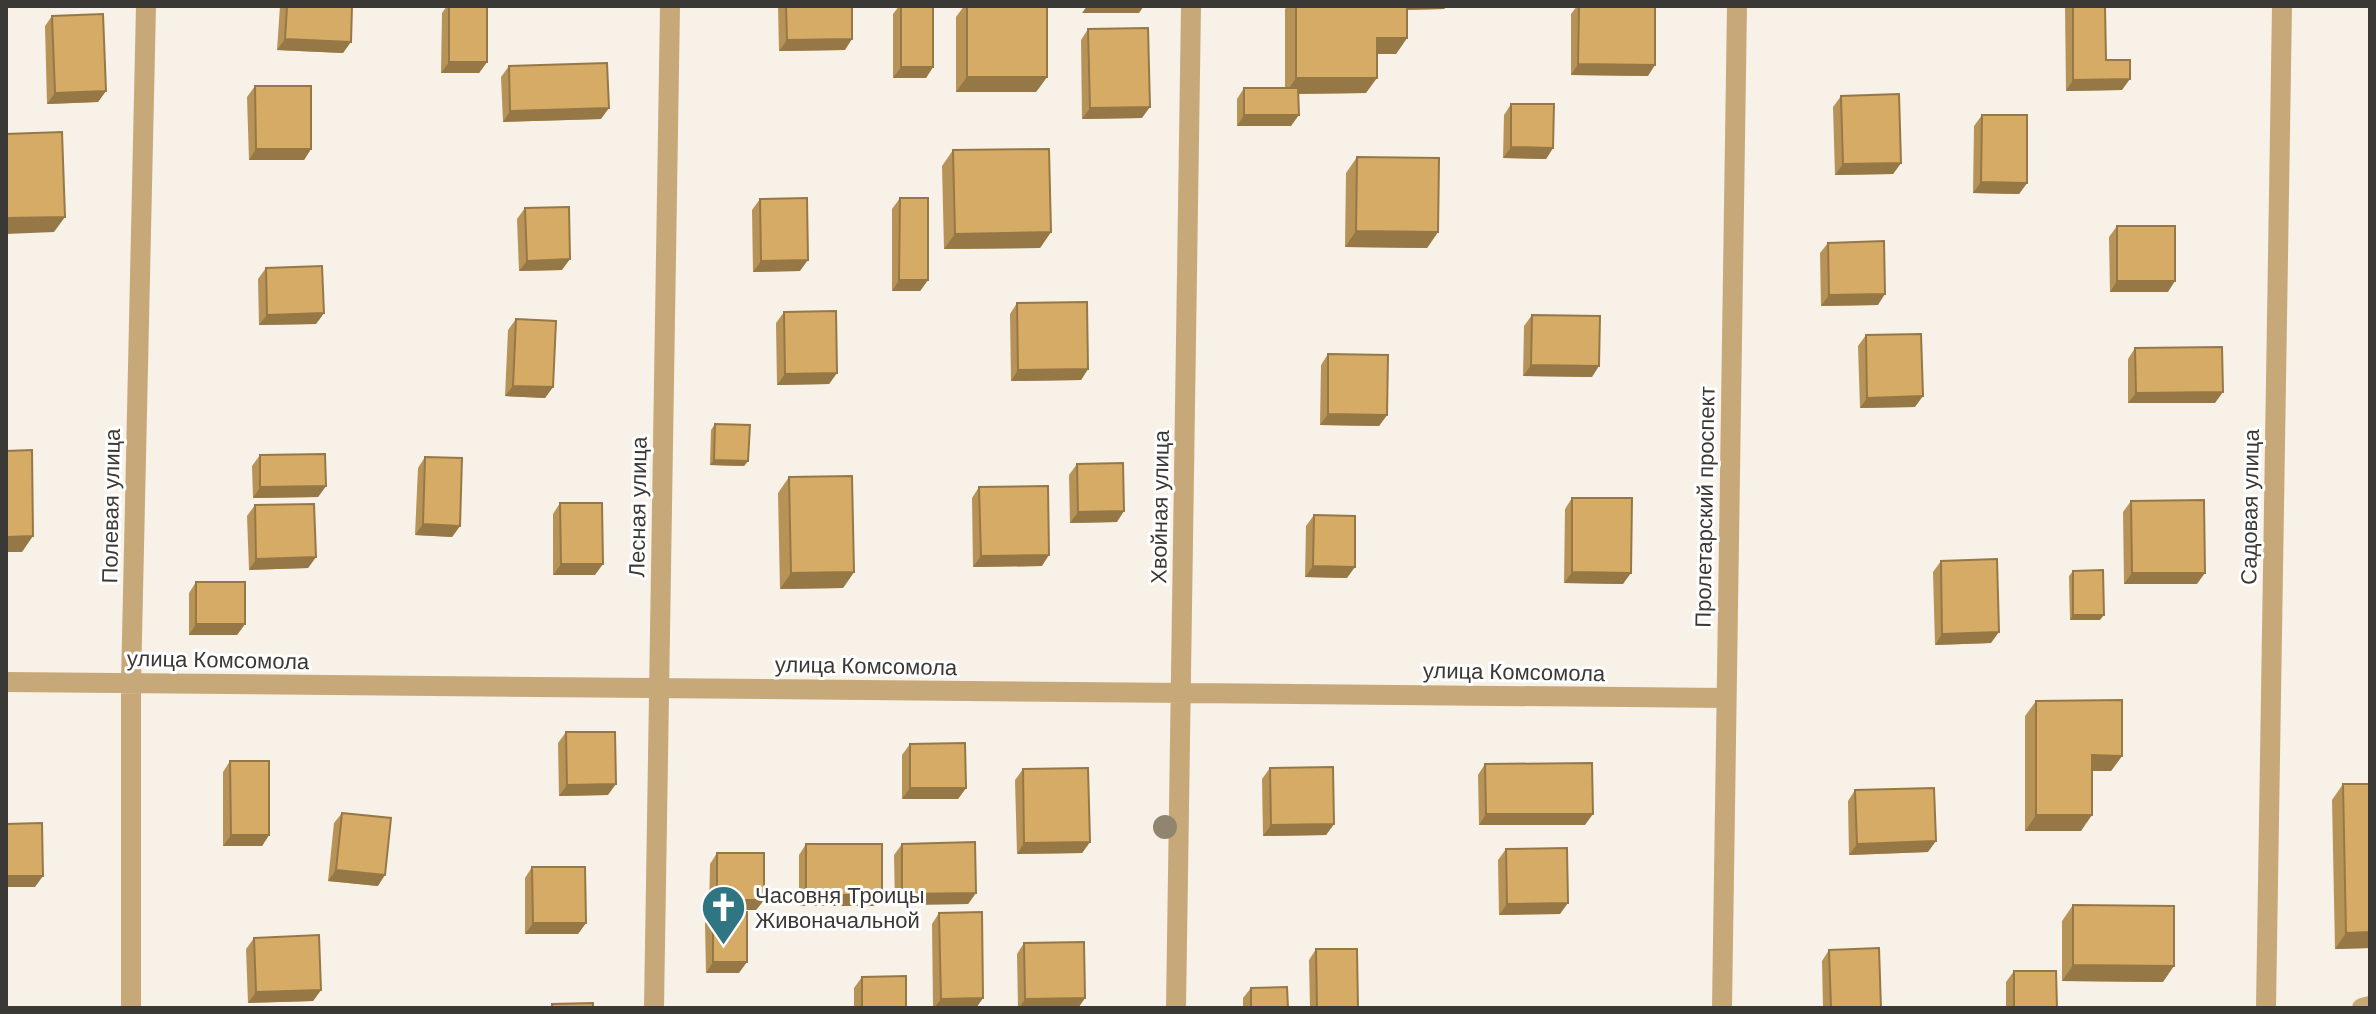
<svg xmlns="http://www.w3.org/2000/svg" width="2376" height="1014" viewBox="0 0 2376 1014" font-family="Helvetica,sans-serif">
	<style>
		.lines { fill: none; stroke-linecap: round; stroke-linejoin: round }
		.minor { stroke: #c7a879; stroke-width: 20 }
		.tree { fill: #91856f }
		.wall { fill: #b89358 }
		.shaded-wall { fill: #967847 }
		.building { fill: #d6ab66; stroke: #967847; stroke-width: 2 }
		.labels { text-anchor: middle; dominant-baseline: central; stroke-width: 6; stroke-linejoin: round; paint-order: stroke }
		.street-label { font-size: 22px; fill: #3b3935; stroke: #fff }
		.poi-label { font-size: 22px; fill: #3b3935; stroke: #fff; text-anchor: start }
	</style>
	<rect width="100%" height="100%" fill="#f7f1e7"/>
	<g class="lines">
		<path class="minor" d="M 6,682 L 1726,698
			M 131,1008 L 131,683 L 146,6
			M 654,1008 L 670,6
			M 1176,1008 L 1191,6
			M 1722,1008 L 1737,6
			M 2266,1008 L 2282,6
			M 2362,1008 L 2370,1006"/>
	</g>
	<circle class="tree" cx="1165" cy="827" r="12"/>
	<path class="wall" d="M 280,6 L 352,6 L 343,53 L 277,50 Z
		M 447,6 L 487,6 L 487,62 L 479,73 L 441,73 L 442,13 Z
		M 778,6 L 852,6 L 845,50 L 779,51 Z
		M 899,6 L 933,6 L 933,67 L 926,78 L 893,78 L 893,14 Z
		M 964,6 L 1047,6 L 1047,77 L 1036,92 L 956,92 L 956,17 Z
		M 1287,6 L 1447,6 L 1444,9 L 1407,10 L 1407,38 L 1396,54 L 1377,54 L 1366,93 L 1299,94 L 1291,126 L 1237,126 L 1237,99 L 1244,88 L 1285,88 L 1285,9 Z
		M 1577,6 L 1655,6 L 1648,76 L 1571,75 L 1571,14 Z
		M 2065,6 L 2105,6 L 2106,60 L 2122,90 L 2066,91 Z
		M 52,16 L 106,91 L 98,102 L 47,104 L 45,26 Z
		M 1088,29 L 1142,118 L 1082,119 L 1081,40 Z
		M 509,66 L 601,119 L 503,122 L 501,77 Z
		M 255,86 L 311,149 L 304,160 L 249,160 L 247,97 Z
		M 1841,96 L 1901,163 L 1893,174 L 1835,175 L 1833,107 Z
		M 1511,104 L 1553,148 L 1546,159 L 1503,158 L 1504,115 Z
		M 1982,115 L 2027,183 L 2019,194 L 1973,193 L 1974,126 Z
		M 953,150 L 1051,232 L 1040,248 L 944,249 L 942,166 Z
		M 1357,157 L 1438,232 L 1427,248 L 1345,247 L 1346,173 Z
		M 900,198 L 928,280 L 920,291 L 892,291 L 892,209 Z
		M 760,199 L 800,271 L 753,272 L 752,210 Z
		M 525,208 L 562,270 L 519,271 L 517,219 Z
		M 2117,226 L 2168,292 L 2110,292 L 2109,237 Z
		M 1828,243 L 1878,305 L 1821,306 L 1820,253 Z
		M 266,268 L 324,313 L 316,324 L 259,325 L 258,279 Z
		M 1017,303 L 1088,369 L 1081,380 L 1011,381 L 1010,314 Z
		M 784,312 L 837,373 L 829,384 L 777,385 L 776,323 Z
		M 1532,315 L 1592,377 L 1523,376 L 1524,326 Z
		M 516,319 L 553,387 L 545,398 L 505,396 L 508,330 Z
		M 1866,335 L 1915,407 L 1860,408 L 1858,346 Z
		M 2135,348 L 2215,403 L 2128,403 L 2128,359 Z
		M 1328,354 L 1387,415 L 1379,426 L 1320,425 L 1321,365 Z
		M 715,424 L 748,461 L 744,466 L 710,465 L 711,430 Z
		M 260,455 L 326,486 L 318,497 L 253,498 L 252,466 Z
		M 425,457 L 460,526 L 452,537 L 415,535 L 418,468 Z
		M 1077,464 L 1117,522 L 1070,523 L 1069,475 Z
		M 789,477 L 854,572 L 843,588 L 780,589 L 778,493 Z
		M 979,487 L 1042,566 L 973,567 L 972,498 Z
		M 1572,498 L 1623,584 L 1564,583 L 1565,509 Z
		M 2131,501 L 2197,584 L 2124,584 L 2123,512 Z
		M 560,503 L 595,575 L 553,575 L 553,514 Z
		M 255,505 L 316,557 L 308,568 L 249,570 L 247,516 Z
		M 1314,515 L 1347,578 L 1305,577 L 1306,526 Z
		M 1941,561 L 1991,643 L 1935,645 L 1933,572 Z
		M 2073,571 L 2100,620 L 2070,620 L 2069,576 Z
		M 196,582 L 245,624 L 237,635 L 189,635 L 189,593 Z
		M 2036,701 L 2122,756 L 2111,771 L 2092,771 L 2081,831 L 2025,831 L 2025,716 Z
		M 566,732 L 608,795 L 559,796 L 558,743 Z
		M 910,744 L 966,788 L 958,799 L 902,799 L 902,755 Z
		M 230,761 L 269,835 L 262,846 L 223,846 L 223,772 Z
		M 1485,764 L 1585,825 L 1479,825 L 1478,775 Z
		M 1270,768 L 1334,824 L 1326,835 L 1263,836 L 1262,779 Z
		M 1023,769 L 1090,842 L 1082,853 L 1017,854 L 1015,780 Z
		M 2343,784 L 2370,948 L 2335,949 L 2332,800 Z
		M 1855,790 L 1928,852 L 1849,855 L 1848,801 Z
		M 342,813 L 378,886 L 328,881 L 334,823 Z
		M 806,844 L 882,895 L 874,906 L 799,906 L 799,855 Z
		M 902,844 L 976,893 L 968,904 L 895,905 L 894,855 Z
		M 1506,849 L 1560,914 L 1499,915 L 1498,860 Z
		M 717,853 L 764,900 L 756,910 L 709,910 L 710,864 Z
		M 532,867 L 586,923 L 578,934 L 525,934 L 525,878 Z
		M 2073,905 L 2163,982 L 2062,981 L 2062,921 Z
		M 713,912 L 739,973 L 706,973 L 705,923 Z
		M 939,913 L 983,998 L 976,1008 L 933,1008 L 932,924 Z
		M 254,938 L 321,990 L 313,1001 L 248,1003 L 246,949 Z
		M 1024,943 L 1085,998 L 1078,1008 L 1018,1008 L 1017,954 Z
		M 1316,949 L 1358,1008 L 1310,1008 L 1309,960 Z
		M 1829,950 L 1881,1008 L 1823,1008 L 1822,961 Z
		M 2014,971 L 2057,1008 L 2006,1008 L 2006,982 Z
		M 862,977 L 906,1008 L 854,1008 L 854,988 Z
		M 1251,988 L 1288,1008 L 1243,1008 L 1243,998 Z"/>
	<path class="shaded-wall" d="M 1087,6 L 1144,6 L 1139,13 L 1082,13 Z
		M 1399,6 L 1447,6 L 1444,9 L 1396,10 Z
		M 1377,38 L 1407,38 L 1396,54 L 1366,54 Z
		M 285,39 L 351,42 L 343,53 L 277,50 Z
		M 852,39 L 845,50 L 779,51 L 787,40 Z
		M 449,62 L 487,62 L 479,73 L 441,73 Z
		M 1578,64 L 1655,65 L 1648,76 L 1571,75 Z
		M 901,67 L 933,67 L 926,78 L 893,78 Z
		M 967,77 L 1047,77 L 1036,92 L 956,92 Z
		M 1296,78 L 1377,78 L 1366,93 L 1285,94 Z
		M 2130,79 L 2122,90 L 2066,91 L 2073,80 Z
		M 106,91 L 98,102 L 47,104 L 55,93 Z
		M 1150,107 L 1142,118 L 1082,119 L 1090,108 Z
		M 609,108 L 601,119 L 503,122 L 510,111 Z
		M 1244,115 L 1299,115 L 1291,126 L 1237,126 Z
		M 1511,147 L 1553,148 L 1546,159 L 1503,158 Z
		M 256,149 L 311,149 L 304,160 L 249,160 Z
		M 1901,163 L 1893,174 L 1835,175 L 1843,164 Z
		M 1981,182 L 2027,183 L 2019,194 L 1973,193 Z
		M 65,217 L 54,232 L 6,234 L 6,218 Z
		M 1356,231 L 1438,232 L 1427,248 L 1345,247 Z
		M 1051,232 L 1040,248 L 944,249 L 955,234 Z
		M 570,259 L 562,270 L 519,271 L 527,261 Z
		M 808,260 L 800,271 L 753,272 L 761,261 Z
		M 899,280 L 928,280 L 920,291 L 892,291 Z
		M 2117,281 L 2175,281 L 2168,292 L 2110,292 Z
		M 1885,294 L 1878,305 L 1821,306 L 1829,295 Z
		M 324,313 L 316,324 L 259,325 L 267,315 Z
		M 1531,365 L 1599,366 L 1592,377 L 1523,376 Z
		M 1088,369 L 1081,380 L 1011,381 L 1018,370 Z
		M 837,373 L 829,384 L 777,385 L 785,374 Z
		M 513,386 L 553,387 L 545,398 L 505,396 Z
		M 2223,392 L 2215,403 L 2128,403 L 2136,393 Z
		M 1923,396 L 1915,407 L 1860,408 L 1867,398 Z
		M 1328,414 L 1387,415 L 1379,426 L 1320,425 Z
		M 714,460 L 748,461 L 744,466 L 710,465 Z
		M 326,486 L 318,497 L 253,498 L 260,487 Z
		M 1124,511 L 1117,522 L 1070,523 L 1078,512 Z
		M 423,524 L 460,526 L 452,537 L 415,535 Z
		M 33,536 L 22,552 L 6,552 L 6,537 Z
		M 1049,555 L 1042,566 L 973,567 L 981,556 Z
		M 316,557 L 308,568 L 249,570 L 256,559 Z
		M 561,564 L 603,564 L 595,575 L 553,575 Z
		M 1313,566 L 1355,567 L 1347,578 L 1305,577 Z
		M 854,572 L 843,588 L 780,589 L 791,573 Z
		M 1572,572 L 1631,573 L 1623,584 L 1564,583 Z
		M 2132,573 L 2205,573 L 2197,584 L 2124,584 Z
		M 2073,615 L 2104,615 L 2100,620 L 2070,620 Z
		M 196,624 L 245,624 L 237,635 L 189,635 Z
		M 1999,632 L 1991,643 L 1935,645 L 1942,634 Z
		M 2092,755 L 2122,756 L 2111,771 L 2081,771 Z
		M 616,784 L 608,795 L 559,796 L 567,785 Z
		M 910,788 L 966,788 L 958,799 L 902,799 Z
		M 1486,814 L 1593,814 L 1585,825 L 1479,825 Z
		M 2036,815 L 2092,815 L 2081,831 L 2025,831 Z
		M 1334,824 L 1326,835 L 1263,836 L 1271,825 Z
		M 231,835 L 269,835 L 262,846 L 223,846 Z
		M 1936,841 L 1928,852 L 1849,855 L 1857,844 Z
		M 1090,842 L 1082,853 L 1017,854 L 1024,843 Z
		M 336,870 L 385,875 L 378,886 L 328,881 Z
		M 6,876 L 43,876 L 35,887 L 6,887 Z
		M 976,893 L 968,904 L 895,905 L 902,894 Z
		M 806,895 L 882,895 L 874,906 L 799,906 Z
		M 717,900 L 764,900 L 756,910 L 709,910 Z
		M 1568,903 L 1560,914 L 1499,915 L 1507,904 Z
		M 533,923 L 586,923 L 578,934 L 525,934 Z
		M 2370,932 L 2370,948 L 2335,949 L 2346,933 Z
		M 713,962 L 747,962 L 739,973 L 706,973 Z
		M 2073,965 L 2174,966 L 2163,982 L 2062,981 Z
		M 321,990 L 313,1001 L 248,1003 L 256,992 Z
		M 983,998 L 976,1008 L 934,1008 L 941,999 Z
		M 1085,998 L 1078,1008 L 1019,1008 L 1025,999 Z"/>
	<path class="building" d="M 287,6 L 352,6 L 351,42 L 285,39 Z
		M 449,6 L 487,6 L 487,62 L 449,62 Z
		M 786,6 L 852,6 L 852,39 L 787,40 Z
		M 901,6 L 933,6 L 933,67 L 901,67 Z
		M 967,6 L 1047,6 L 1047,77 L 967,77 Z
		M 1296,6 L 1407,6 L 1407,38 L 1377,38 L 1377,78 L 1296,78 Z
		M 1579,6 L 1655,6 L 1655,65 L 1578,64 Z
		M 2073,6 L 2105,6 L 2106,60 L 2130,60 L 2130,79 L 2073,80 Z
		M 103,14 L 106,91 L 55,93 L 52,16 Z
		M 1148,28 L 1150,107 L 1090,108 L 1088,29 Z
		M 607,63 L 609,108 L 510,111 L 509,66 Z
		M 255,86 L 311,86 L 311,149 L 256,149 Z
		M 1244,88 L 1298,88 L 1299,115 L 1244,115 Z
		M 1899,94 L 1901,163 L 1843,164 L 1841,96 Z
		M 1511,104 L 1554,104 L 1553,148 L 1511,147 Z
		M 1982,115 L 2027,115 L 2027,183 L 1981,182 Z
		M 62,132 L 65,217 L 6,218 L 6,134 Z
		M 1049,149 L 1051,232 L 955,234 L 953,150 Z
		M 1357,157 L 1439,158 L 1438,232 L 1356,231 Z
		M 807,198 L 808,260 L 761,261 L 760,199 Z
		M 900,198 L 928,198 L 928,280 L 899,280 Z
		M 569,207 L 570,259 L 527,261 L 525,208 Z
		M 2117,226 L 2175,226 L 2175,281 L 2117,281 Z
		M 1884,241 L 1885,294 L 1829,295 L 1828,243 Z
		M 322,266 L 324,313 L 267,315 L 266,268 Z
		M 1087,302 L 1088,369 L 1018,370 L 1017,303 Z
		M 836,311 L 837,373 L 785,374 L 784,312 Z
		M 1532,315 L 1600,316 L 1599,366 L 1531,365 Z
		M 516,319 L 556,321 L 553,387 L 513,386 Z
		M 1921,334 L 1923,396 L 1867,398 L 1866,335 Z
		M 2222,347 L 2223,392 L 2136,393 L 2135,348 Z
		M 1328,354 L 1388,355 L 1387,415 L 1328,414 Z
		M 715,424 L 750,425 L 748,461 L 714,460 Z
		M 32,450 L 33,536 L 6,537 L 6,451 Z
		M 325,454 L 326,486 L 260,487 L 260,455 Z
		M 425,457 L 462,458 L 460,526 L 423,524 Z
		M 1123,463 L 1124,511 L 1078,512 L 1077,464 Z
		M 852,476 L 854,572 L 791,573 L 789,477 Z
		M 1048,486 L 1049,555 L 981,556 L 979,487 Z
		M 1572,498 L 1632,498 L 1631,573 L 1572,572 Z
		M 2204,500 L 2205,573 L 2132,573 L 2131,501 Z
		M 560,503 L 602,503 L 603,564 L 561,564 Z
		M 314,504 L 316,557 L 256,559 L 255,505 Z
		M 1314,515 L 1355,516 L 1355,567 L 1313,566 Z
		M 1997,559 L 1999,632 L 1942,634 L 1941,561 Z
		M 2103,570 L 2104,615 L 2073,615 L 2073,571 Z
		M 196,582 L 245,582 L 245,624 L 196,624 Z
		M 2122,700 L 2122,756 L 2092,755 L 2092,815 L 2036,815 L 2036,701 Z
		M 566,732 L 615,732 L 616,784 L 567,785 Z
		M 965,743 L 966,788 L 910,788 L 910,744 Z
		M 230,761 L 269,761 L 269,835 L 231,835 Z
		M 1592,763 L 1593,814 L 1486,814 L 1485,764 Z
		M 1333,767 L 1334,824 L 1271,825 L 1270,768 Z
		M 1088,768 L 1090,842 L 1024,843 L 1023,769 Z
		M 2343,784 L 2370,784 L 2370,932 L 2346,933 Z
		M 1934,788 L 1936,841 L 1857,844 L 1855,790 Z
		M 342,813 L 391,818 L 385,875 L 336,870 Z
		M 42,823 L 43,876 L 6,876 L 6,824 Z
		M 975,842 L 976,893 L 902,894 L 902,844 Z
		M 806,844 L 882,844 L 882,895 L 806,895 Z
		M 1567,848 L 1568,903 L 1507,904 L 1506,849 Z
		M 717,853 L 764,853 L 764,900 L 717,900 Z
		M 532,867 L 585,867 L 586,923 L 533,923 Z
		M 2073,905 L 2174,906 L 2174,966 L 2073,965 Z
		M 713,912 L 747,912 L 747,962 L 713,962 Z
		M 982,912 L 983,998 L 941,999 L 939,913 Z
		M 319,935 L 321,990 L 256,992 L 254,938 Z
		M 1084,942 L 1085,998 L 1025,999 L 1024,943 Z
		M 1879,948 L 1881,1008 L 1831,1008 L 1829,950 Z
		M 1316,949 L 1357,949 L 1358,1008 L 1317,1008 Z
		M 2014,971 L 2056,971 L 2057,1008 L 2014,1008 Z
		M 906,976 L 906,1008 L 862,1008 L 862,977 Z
		M 1287,987 L 1288,1008 L 1251,1008 L 1251,988 Z
		M 593,1003 L 593,1008 L 552,1008 L 552,1004 Z"/>
	<defs>
		<symbol id="church-pin" viewBox="-11 -11 22 30"><path d="M0 17L-7.5 6A9.5 9.5 0 1 1 7.5 6Z" fill="#2f7582" stroke="#fff"/><path d="M-1.2-6h2.4v3.5h3.3v2.4h-3.3V6h-2.4V-.1h-3.3v-2.4h3.3Z" fill="#fff"/></symbol>
	</defs>
	<g fill-rule="evenodd">
		<use href="#church-pin" x="698" y="882" width="51" height="69"/>
	</g>
	<g class="labels">
		<g class="street-label">
			<text transform="translate(111 506) rotate(-89)">Полевая улица</text>
			<text transform="translate(638 507) rotate(-89)">Лесная улица</text>
			<text transform="translate(1160 507) rotate(-89)">Хвойная улица</text>
			<text transform="translate(1705 507) rotate(-89)">Пролетарский проспект</text>
			<text transform="translate(2250 507) rotate(-89)">Садовая улица</text>
			<text transform="translate(218 660) rotate(1)">улица Комсомола</text>
			<text transform="translate(866 666) rotate(1)">улица Комсомола</text>
			<text transform="translate(1514 672) rotate(1)">улица Комсомола</text>
		</g>
		<g class="poi-label">
			<text x="755" y="895">Часовня Троицы<tspan x="755" dy="25">Живоначальной</tspan></text>
		</g>
	</g>
	<rect width="2376" height="1014" fill="none" stroke="#3b3935" stroke-width="16"/>
</svg>
